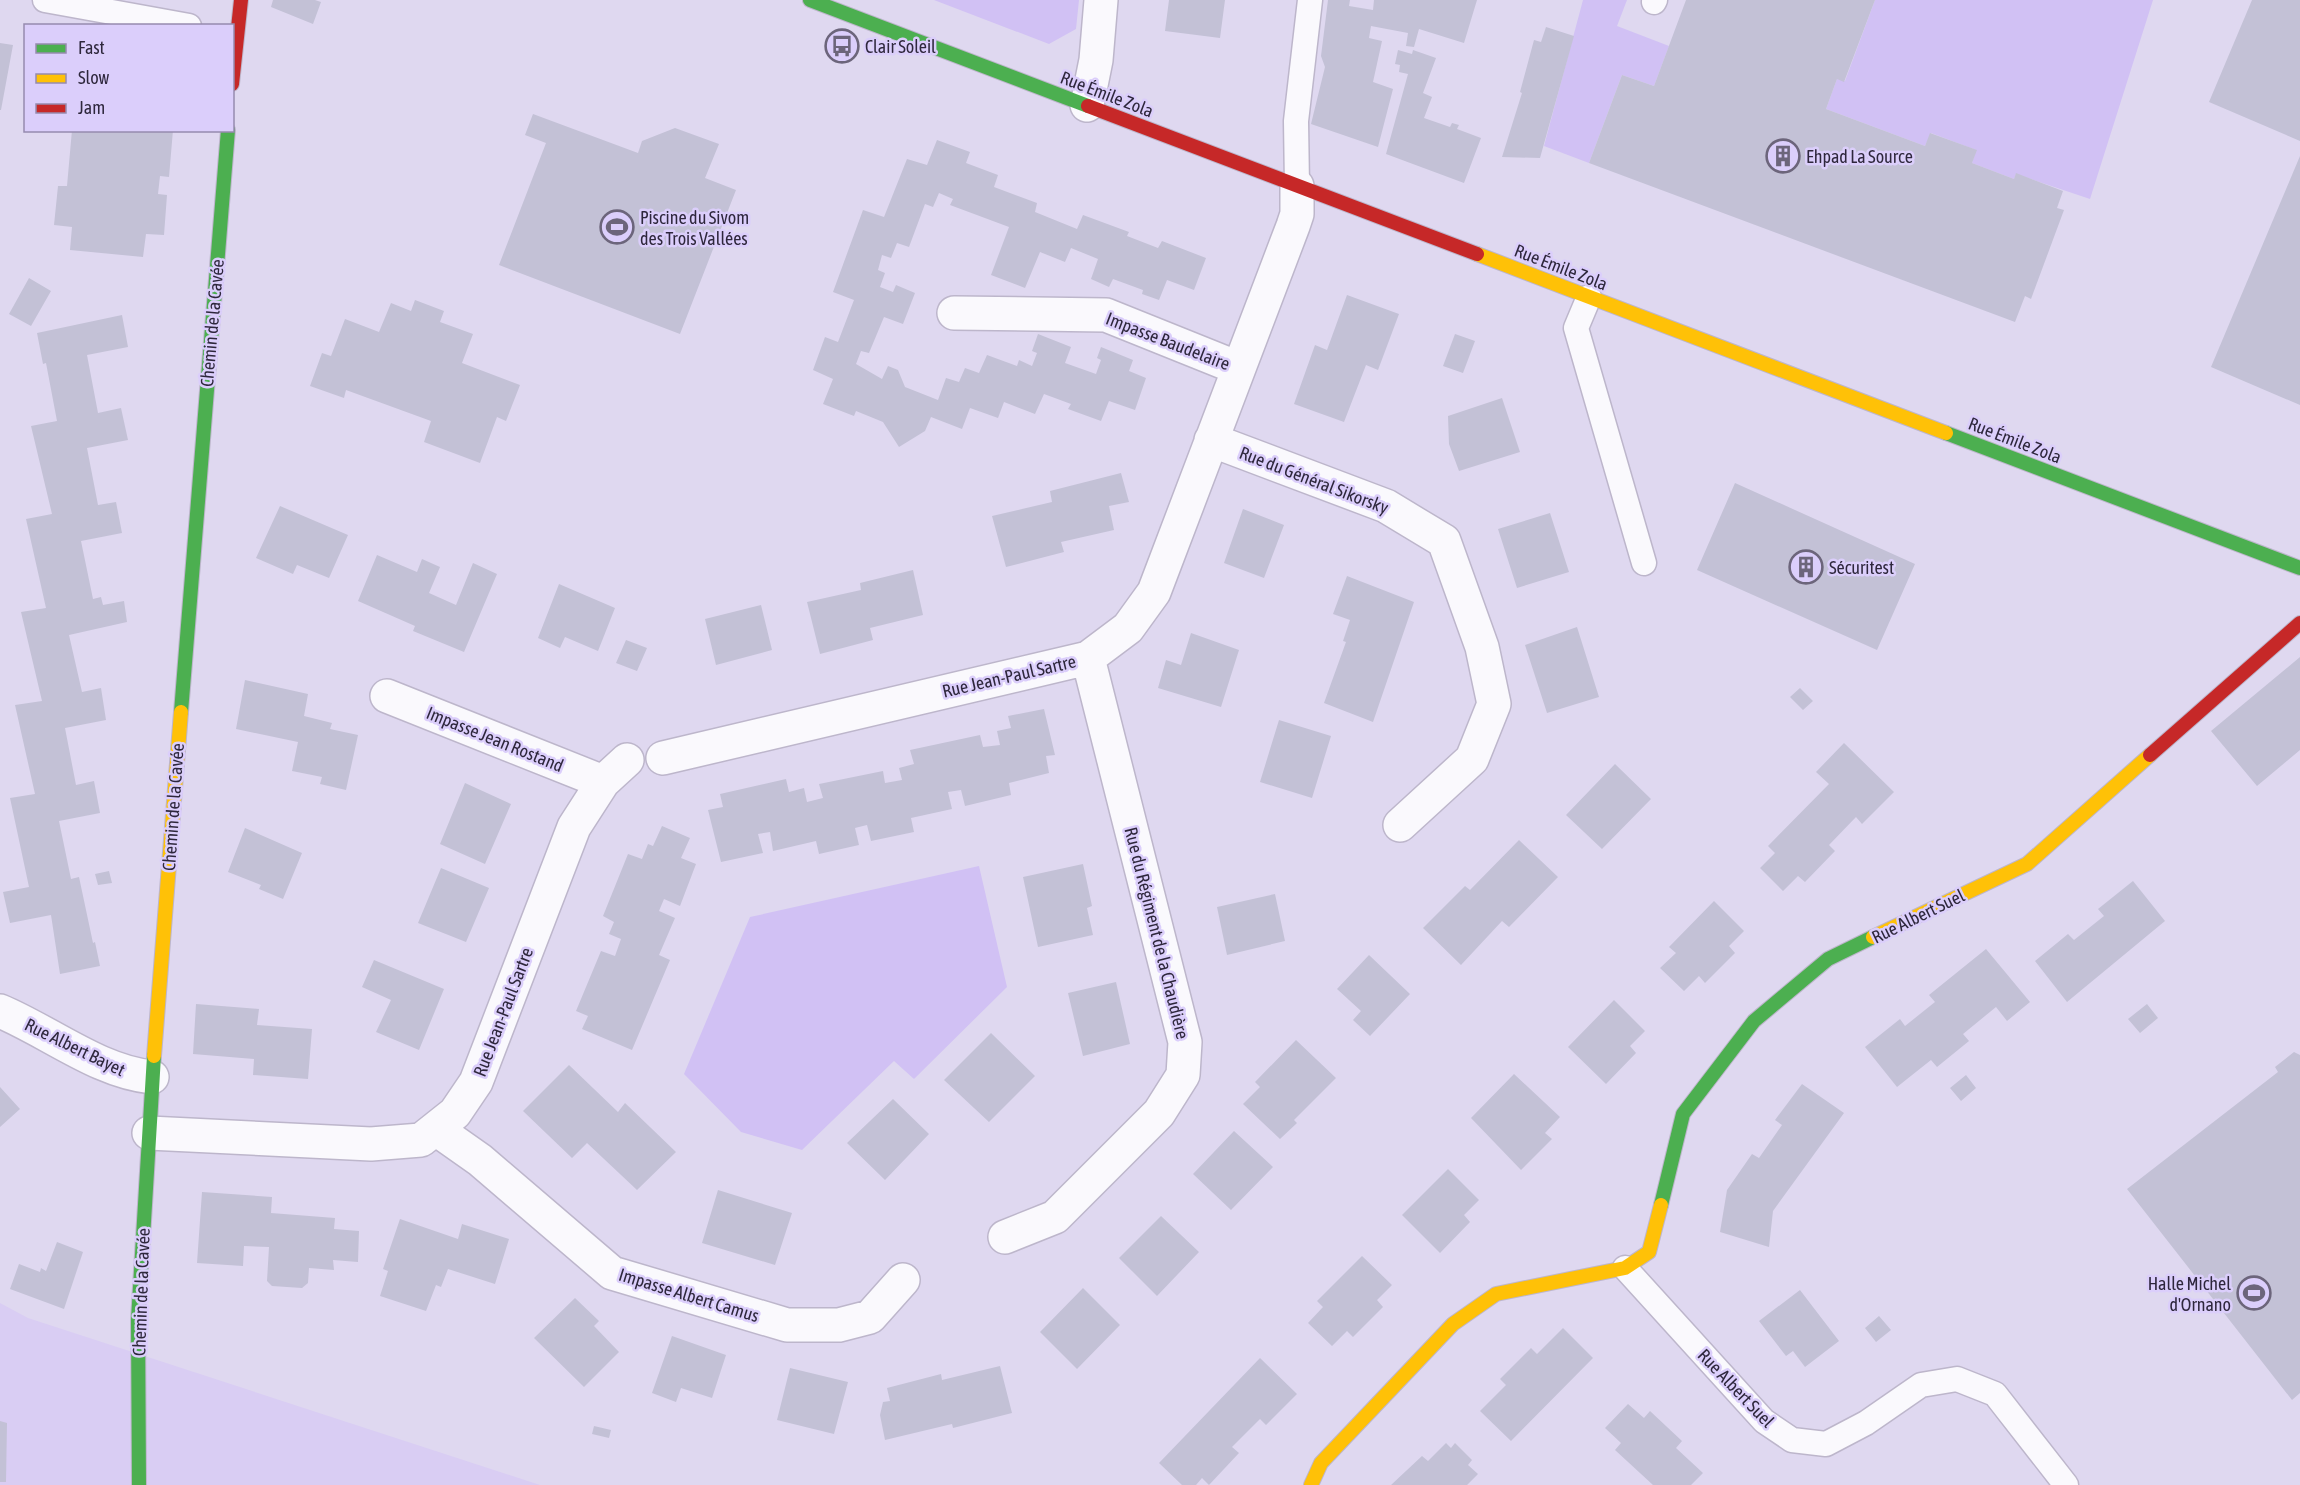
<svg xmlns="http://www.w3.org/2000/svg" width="2300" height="1485" viewBox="0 0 2300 1485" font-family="'Asap Condensed',sans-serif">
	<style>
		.built { fill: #d9cdf3 }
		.green { fill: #d1c1f4 }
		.building { fill: #c3c1d6 }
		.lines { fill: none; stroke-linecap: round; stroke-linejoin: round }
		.lane-casing { stroke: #bdb6cb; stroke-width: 27 }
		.street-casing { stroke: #bdb6cb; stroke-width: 36 }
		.fast-casing { stroke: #bdb6cb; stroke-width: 16 }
		.slow-casing { stroke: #bdb6cb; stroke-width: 16 }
		.jam-casing { stroke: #bdb6cb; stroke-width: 16 }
		.lane { stroke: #faf9fd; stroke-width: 24 }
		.street { stroke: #faf9fd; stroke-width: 33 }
		.fast { stroke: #4caf50; stroke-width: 14 }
		.slow { stroke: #ffc107; stroke-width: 14 }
		.jam { stroke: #c62828; stroke-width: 14 }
		.labels { text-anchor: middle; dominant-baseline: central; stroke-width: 5; stroke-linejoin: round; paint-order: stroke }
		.poi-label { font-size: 18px; fill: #2e273c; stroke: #dbcefb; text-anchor: start }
		.street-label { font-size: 18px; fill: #2e273c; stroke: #dbcefb }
	</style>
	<rect width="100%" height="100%" fill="#dfd8f0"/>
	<path class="built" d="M 0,1303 L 28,1318 L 540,1485 L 0,1485 Z"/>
	<path class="green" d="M 934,0 L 1079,0 L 1076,29 L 1049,44 Z
		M 1583,0 L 1627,0 L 1617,26 L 1669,46 L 1654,86 L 1622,75 L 1589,163 L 1544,146 Z
		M 1875,0 L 2153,0 L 2090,199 L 2016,174 L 2014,179 L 1972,163 L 1976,150 L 1931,133 L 1925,146 L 1826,109 L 1837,79 L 1845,81 Z
		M 979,866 L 1007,987 L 914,1079 L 894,1061 L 802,1150 L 741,1132 L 684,1074 L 750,917 Z"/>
	<path class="building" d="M 273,0 L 315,0 L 321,2 L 313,24 L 271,7 Z
		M 1169,0 L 1225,0 L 1220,38 L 1165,31 Z
		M 1328,0 L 1350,0 L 1349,6 L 1373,10 L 1374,0 L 1477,0 L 1464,43 L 1419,29 L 1414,47 L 1406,46 L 1408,33 L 1371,26 L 1369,38 L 1382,41 L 1373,82 L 1393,89 L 1378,147 L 1311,124 L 1325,67 L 1321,56 Z
		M 1686,0 L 1875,0 L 1844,82 L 1837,79 L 1826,109 L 1925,146 L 1930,133 L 1977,150 L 1972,163 L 2014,179 L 2016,173 L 2063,191 L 2057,208 L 2064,210 L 2031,299 L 2025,296 L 2015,322 L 1589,163 L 1622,75 L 1654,86 Z
		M 2252,0 L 2300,0 L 2300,141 L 2209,102 Z
		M 1546,27 L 1574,36 L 1540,158 L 1502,157 L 1522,93 L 1520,92 L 1534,40 L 1541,42 Z
		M 0,43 L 13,45 L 1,110 L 0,110 Z
		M 1398,50 L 1412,54 L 1413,50 L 1436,58 L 1423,93 L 1432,97 L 1424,118 L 1450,127 L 1452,123 L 1459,125 L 1457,129 L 1481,138 L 1464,183 L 1386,154 L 1408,74 L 1399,72 L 1400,65 L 1395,64 Z
		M 533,114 L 638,153 L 642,141 L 675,128 L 719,144 L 705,178 L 736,190 L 680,334 L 499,265 L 546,143 L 525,135 Z
		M 72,130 L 173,130 L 169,177 L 160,176 L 158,194 L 167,195 L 164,235 L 146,234 L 143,257 L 70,250 L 72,227 L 54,225 L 58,186 L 67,186 Z
		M 937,140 L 970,152 L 966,163 L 998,175 L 994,187 L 1037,203 L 1035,212 L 1077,229 L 1083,215 L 1129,232 L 1127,236 L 1158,248 L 1162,241 L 1206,258 L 1194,290 L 1167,280 L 1159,300 L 1142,294 L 1143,290 L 1113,279 L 1109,287 L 1091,279 L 1098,259 L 1071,248 L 1065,262 L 1040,252 L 1025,288 L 991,275 L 1009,227 L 950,205 L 953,199 L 939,193 L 933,207 L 925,204 L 909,247 L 897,243 L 891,258 L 882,255 L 878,270 L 885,273 L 880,287 L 893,292 L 896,285 L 915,293 L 903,324 L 884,317 L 869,353 L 861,351 L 856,364 L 882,379 L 888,366 L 898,370 L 905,387 L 938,400 L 946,378 L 959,382 L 965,368 L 979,373 L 987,355 L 1017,366 L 1019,360 L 1032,366 L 1037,353 L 1032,351 L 1038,334 L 1071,347 L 1065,363 L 1096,374 L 1101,360 L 1097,358 L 1101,347 L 1133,360 L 1129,371 L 1146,378 L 1135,410 L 1109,401 L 1101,421 L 1068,409 L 1071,404 L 1044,394 L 1035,414 L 1004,402 L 998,418 L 970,408 L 962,429 L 931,417 L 925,431 L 899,447 L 883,422 L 856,411 L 854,416 L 823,404 L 833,379 L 813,370 L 825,337 L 838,342 L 854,300 L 833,292 L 863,210 L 884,217 L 907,159 L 927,165 Z
		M 2300,156 L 2300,405 L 2211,367 Z
		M 29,278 L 51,291 L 31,326 L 9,314 Z
		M 1347,295 L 1399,314 L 1378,370 L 1366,365 L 1344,422 L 1294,404 L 1315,345 L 1327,350 Z
		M 415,300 L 444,311 L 440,322 L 473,334 L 462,363 L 520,385 L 506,421 L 497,417 L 480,463 L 424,442 L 431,421 L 346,390 L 344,398 L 310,386 L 322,353 L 331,356 L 345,319 L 379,332 L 391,303 L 411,311 Z
		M 122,315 L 128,347 L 87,355 L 98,413 L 121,408 L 128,440 L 87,448 L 98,505 L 116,502 L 122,533 L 81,541 L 93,599 L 101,597 L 103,605 L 124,601 L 127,622 L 69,635 L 82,692 L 101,688 L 106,720 L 65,728 L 76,785 L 94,781 L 100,813 L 59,821 L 71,879 L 79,877 L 93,943 L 95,942 L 100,966 L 60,974 L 51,915 L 10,923 L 3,892 L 29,887 L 10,798 L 35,794 L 15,705 L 42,701 L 21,612 L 46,608 L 26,519 L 52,514 L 31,426 L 57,421 L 46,363 L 43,364 L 37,333 Z
		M 1455,334 L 1475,341 L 1463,373 L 1443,366 Z
		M 1502,398 L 1520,452 L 1459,471 L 1449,444 L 1448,416 Z
		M 1121,473 L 1129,502 L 1109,506 L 1114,530 L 1061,542 L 1064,552 L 1006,567 L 992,516 L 1052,502 L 1050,491 Z
		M 1735,483 L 1915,564 L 1877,650 L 1697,570 Z
		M 280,506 L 348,535 L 329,578 L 297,565 L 293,574 L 256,558 Z
		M 1243,509 L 1284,525 L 1264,578 L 1224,563 Z
		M 1550,513 L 1569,572 L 1517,588 L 1498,529 Z
		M 377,555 L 417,572 L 422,559 L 440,567 L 429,593 L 456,605 L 473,563 L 497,574 L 464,652 L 413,631 L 415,626 L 358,601 Z
		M 913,570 L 923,615 L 870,628 L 873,640 L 820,654 L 807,602 L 861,590 L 860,583 Z
		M 1347,576 L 1414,602 L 1373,722 L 1324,703 L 1346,642 L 1343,641 L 1350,620 L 1333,614 Z
		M 559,584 L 615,608 L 598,651 L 565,637 L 560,648 L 538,638 Z
		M 761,605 L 772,650 L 716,665 L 705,619 Z
		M 1577,627 L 1599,697 L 1547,713 L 1525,645 Z
		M 1191,633 L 1239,650 L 1221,707 L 1158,688 L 1166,660 L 1181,665 Z
		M 626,640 L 647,648 L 637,671 L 616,663 Z
		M 2300,657 L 2300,750 L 2257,786 L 2211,731 Z
		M 245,680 L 308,694 L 304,716 L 332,723 L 330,729 L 358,735 L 346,790 L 320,784 L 322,777 L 292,771 L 298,742 L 236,729 Z
		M 1800,688 L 1813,701 L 1803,710 L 1790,697 Z
		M 1044,709 L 1055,755 L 1046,756 L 1049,773 L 1009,783 L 1011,795 L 965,806 L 961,790 L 948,792 L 952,809 L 911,818 L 914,832 L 871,841 L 867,825 L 855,828 L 859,845 L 819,854 L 816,841 L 773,851 L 770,832 L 758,834 L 763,853 L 721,862 L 708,810 L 723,807 L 720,794 L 786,779 L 789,792 L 804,788 L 807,802 L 823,798 L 819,784 L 883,771 L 885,783 L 902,780 L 899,768 L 914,764 L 910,750 L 980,735 L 983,747 L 1000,745 L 997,731 L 1011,728 L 1008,716 Z
		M 1279,720 L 1331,736 L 1312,798 L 1260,782 Z
		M 1844,743 L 1894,792 L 1862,824 L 1856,817 L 1829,845 L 1835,851 L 1805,882 L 1798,876 L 1783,891 L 1760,868 L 1775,853 L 1768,846 L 1829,784 L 1816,772 Z
		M 1615,764 L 1651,799 L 1602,849 L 1566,815 Z
		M 465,783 L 511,804 L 485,864 L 440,844 Z
		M 662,826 L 690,838 L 681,858 L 696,864 L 680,906 L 664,899 L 659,911 L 675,918 L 659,955 L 670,960 L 632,1050 L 582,1029 L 588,1016 L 576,1011 L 601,951 L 615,956 L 621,939 L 609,934 L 614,922 L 603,916 L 628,854 L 642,859 L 648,844 L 653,846 Z
		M 245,828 L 302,853 L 283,899 L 259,889 L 261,885 L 228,872 Z
		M 1519,840 L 1558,877 L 1509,927 L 1502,921 L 1461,965 L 1423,928 L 1465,886 L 1470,890 Z
		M 1083,864 L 1092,906 L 1087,908 L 1093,935 L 1038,947 L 1023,877 Z
		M 441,868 L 489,888 L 466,942 L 418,923 Z
		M 109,871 L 112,883 L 98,885 L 95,874 Z
		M 2133,881 L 2165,921 L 2067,1002 L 2035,961 L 2068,934 L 2074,940 L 2104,916 L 2098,909 Z
		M 1275,894 L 1285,941 L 1227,955 L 1217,907 Z
		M 1714,901 L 1744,931 L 1729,946 L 1735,953 L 1705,983 L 1699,976 L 1684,991 L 1660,968 L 1676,953 L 1669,947 Z
		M 1986,949 L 2030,1002 L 2007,1021 L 1996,1007 L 1963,1034 L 1969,1041 L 1937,1067 L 1931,1060 L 1897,1087 L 1865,1047 L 1900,1019 L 1905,1026 L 1935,1002 L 1929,995 Z
		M 1369,955 L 1410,994 L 1370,1036 L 1353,1020 L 1361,1011 L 1337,989 Z
		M 374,960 L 444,989 L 419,1050 L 376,1032 L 391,1000 L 362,987 Z
		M 1116,982 L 1130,1044 L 1083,1056 L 1068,993 Z
		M 1614,1000 L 1645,1031 L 1630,1046 L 1636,1053 L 1606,1084 L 1568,1047 Z
		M 196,1004 L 259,1009 L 257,1025 L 312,1029 L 308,1079 L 253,1075 L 254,1059 L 193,1054 Z
		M 2147,1004 L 2158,1018 L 2140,1033 L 2128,1019 Z
		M 991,1033 L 1035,1076 L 989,1122 L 944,1080 Z
		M 1296,1040 L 1336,1078 L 1294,1120 L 1297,1123 L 1280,1139 L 1243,1104 L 1260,1087 L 1255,1082 Z
		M 2294,1052 L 2300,1055 L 2300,1393 L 2292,1400 L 2127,1189 L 2278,1072 L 2275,1067 Z
		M 569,1065 L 618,1112 L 625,1103 L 676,1152 L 637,1190 L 587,1143 L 572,1158 L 523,1111 Z
		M 1514,1074 L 1560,1117 L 1545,1133 L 1552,1139 L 1521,1170 L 1471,1118 Z
		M 1966,1075 L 1976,1088 L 1961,1101 L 1950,1088 Z
		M 1802,1084 L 1844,1113 L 1773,1211 L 1769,1247 L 1720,1232 L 1727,1190 L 1752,1154 L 1759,1158 L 1782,1125 L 1775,1120 Z
		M 0,1087 L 20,1109 L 0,1127 Z
		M 893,1099 L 929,1134 L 885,1180 L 847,1143 Z
		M 1234,1131 L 1273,1167 L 1231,1210 L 1193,1174 Z
		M 1448,1169 L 1479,1200 L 1464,1215 L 1470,1222 L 1440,1253 L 1402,1215 Z
		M 718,1190 L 792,1213 L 775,1265 L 702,1243 Z
		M 202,1192 L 272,1197 L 271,1213 L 335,1218 L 334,1229 L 359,1231 L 358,1262 L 333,1260 L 334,1270 L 309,1268 L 308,1283 L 302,1288 L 272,1286 L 267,1281 L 269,1247 L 244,1246 L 243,1266 L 197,1263 Z
		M 1161,1216 L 1199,1252 L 1157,1296 L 1119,1258 Z
		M 400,1219 L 458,1239 L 462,1224 L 509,1239 L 495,1284 L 448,1269 L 441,1287 L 436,1285 L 426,1311 L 380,1296 L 388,1271 L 383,1269 Z
		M 57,1242 L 83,1252 L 64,1309 L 10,1289 L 19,1264 L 40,1272 L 41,1268 L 46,1271 Z
		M 1362,1256 L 1392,1285 L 1377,1300 L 1383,1307 L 1353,1337 L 1347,1331 L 1332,1346 L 1308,1323 L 1323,1307 L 1317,1301 Z
		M 1083,1288 L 1120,1325 L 1077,1369 L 1040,1332 Z
		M 1800,1290 L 1839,1341 L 1805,1367 L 1793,1351 L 1786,1356 L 1759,1321 Z
		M 575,1298 L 599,1321 L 594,1326 L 619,1352 L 584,1387 L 534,1338 Z
		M 1879,1316 L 1891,1330 L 1876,1342 L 1865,1328 Z
		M 1563,1328 L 1593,1358 L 1511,1441 L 1480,1411 L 1506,1385 L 1500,1379 L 1531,1348 L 1537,1354 Z
		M 672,1336 L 726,1355 L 712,1398 L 681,1388 L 676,1402 L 652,1393 Z
		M 1260,1358 L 1297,1394 L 1266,1425 L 1260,1419 L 1232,1447 L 1239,1453 L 1209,1485 L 1202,1478 L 1196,1485 L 1182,1485 L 1159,1463 Z
		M 1000,1366 L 1012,1413 L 953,1428 L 952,1424 L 885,1440 L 880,1415 L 883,1402 L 890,1401 L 887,1388 L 941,1374 L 942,1380 Z
		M 790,1368 L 848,1382 L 834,1434 L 777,1420 Z
		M 1628,1404 L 1644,1418 L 1650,1411 L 1682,1441 L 1676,1448 L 1703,1473 L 1691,1485 L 1653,1485 L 1615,1450 L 1621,1443 L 1605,1428 Z
		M 0,1421 L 7,1423 L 6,1482 L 0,1482 Z
		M 594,1426 L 611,1430 L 609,1438 L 592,1434 Z
		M 1446,1443 L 1451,1448 L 1455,1443 L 1472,1460 L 1468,1465 L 1478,1474 L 1467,1485 L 1391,1485 L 1422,1456 L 1428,1461 Z"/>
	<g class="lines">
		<defs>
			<path id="lane" d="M 45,0 L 189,26
				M 1654,2 L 1655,0
				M 1297,186 L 1296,121 L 1310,0
				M 1589,297 L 1576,328 L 1644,563
				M 1625,1268 L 1764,1421 L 1792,1440 L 1826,1444 L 1866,1423 L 1921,1385 L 1957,1379 L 1995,1394 L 2066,1485"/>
			<path id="street" d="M 1087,105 L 1096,60 L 1101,0
				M 954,313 L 1106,315 L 1238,368
				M 1211,440 L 1386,506 L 1444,541 L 1482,647 L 1494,704 L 1472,759 L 1400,825
				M 387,696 L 603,782
				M 663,758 L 1088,658 L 1128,628 L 1154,592 L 1293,226 L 1297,214 L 1297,186
				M 0,1011 C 50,1032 99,1072 152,1077
				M 436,1129 L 480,1160 L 612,1273 L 787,1325 L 839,1325 L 870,1317 L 903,1280
				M 149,1133 L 371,1144 L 421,1140 L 455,1113 L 476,1082 L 574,827 L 603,782 L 627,760
				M 1005,1237 L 1055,1217 L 1159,1113 L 1183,1075 L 1185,1042 L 1088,658"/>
			<path id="fast" d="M 810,0 L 1088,106
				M 1946,433 L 2300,568
				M 181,712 L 228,130
				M 1661,1205 L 1683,1114 L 1754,1021 L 1828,959 L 1873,937
				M 139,1485 L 138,1320 L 154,1056"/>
			<path id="slow" d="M 1477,254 L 1946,433
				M 1873,937 L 2027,864 L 2150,755
				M 154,1056 L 181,712
				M 1311,1485 L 1321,1463 L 1453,1324 L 1496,1294 L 1625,1268 L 1649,1252 L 1661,1205"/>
			<path id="jam" d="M 232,84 L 241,0
				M 1088,106 L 1477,254
				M 2150,755 L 2300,623"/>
		</defs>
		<use href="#lane" class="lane-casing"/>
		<use href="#street" class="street-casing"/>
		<use href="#fast" class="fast-casing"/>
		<use href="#slow" class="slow-casing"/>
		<use href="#jam" class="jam-casing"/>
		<use href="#lane" class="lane"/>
		<use href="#street" class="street"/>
		<use href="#fast" class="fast"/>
		<use href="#slow" class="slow"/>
		<use href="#jam" class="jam"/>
	</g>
	<defs>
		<symbol id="bus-ring" viewBox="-11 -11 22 22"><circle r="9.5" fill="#dbcefb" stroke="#6c657b" stroke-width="1.5"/><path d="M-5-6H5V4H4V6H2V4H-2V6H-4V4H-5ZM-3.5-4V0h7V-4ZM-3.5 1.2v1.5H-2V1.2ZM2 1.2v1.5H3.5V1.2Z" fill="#6c657b"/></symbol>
		<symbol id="building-ring" viewBox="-11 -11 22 22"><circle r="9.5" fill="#dbcefb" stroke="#6c657b" stroke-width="1.5"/><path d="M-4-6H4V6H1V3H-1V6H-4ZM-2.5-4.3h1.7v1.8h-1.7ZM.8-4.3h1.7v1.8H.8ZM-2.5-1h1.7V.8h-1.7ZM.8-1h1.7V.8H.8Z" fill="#6c657b"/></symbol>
		<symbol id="stadium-ring" viewBox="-11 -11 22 22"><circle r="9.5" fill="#dbcefb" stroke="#6c657b" stroke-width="1.5"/><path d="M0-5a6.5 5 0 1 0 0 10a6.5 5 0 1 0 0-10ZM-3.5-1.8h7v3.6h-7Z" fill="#6c657b"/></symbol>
	</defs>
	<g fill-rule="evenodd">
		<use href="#bus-ring" x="823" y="27" width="38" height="38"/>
		<use href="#building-ring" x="1764" y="137" width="38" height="38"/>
		<use href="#stadium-ring" x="598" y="208" width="38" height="38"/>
		<use href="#building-ring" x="1787" y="548" width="38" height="38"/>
		<use href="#stadium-ring" x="2235" y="1274" width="38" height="38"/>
	</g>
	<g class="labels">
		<g class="poi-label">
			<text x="865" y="46">Clair Soleil</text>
			<text x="1806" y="156">Ehpad La Source</text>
			<text x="640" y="217">Piscine du Sivom<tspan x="640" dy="21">des Trois Vallées</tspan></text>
			<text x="1829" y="567">Sécuritest</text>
			<text x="2231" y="1283" text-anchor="end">Halle Michel<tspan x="2231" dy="21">d'Ornano</tspan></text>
		</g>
		<g class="street-label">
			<text transform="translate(1107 94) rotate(21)">Rue Émile Zola</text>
			<text transform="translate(1561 267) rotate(21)">Rue Émile Zola</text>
			<text transform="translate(212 323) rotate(-85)">Chemin de la Cavée</text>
			<text transform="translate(1168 341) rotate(21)">Impasse Baudelaire</text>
			<text transform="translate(2015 440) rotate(21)">Rue Émile Zola</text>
			<text transform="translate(1314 480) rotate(21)">Rue du Général Sikorsky</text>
			<text transform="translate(1009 676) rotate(-13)">Rue Jean-Paul Sartre</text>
			<text transform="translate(495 739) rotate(22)">Impasse Jean Rostand</text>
			<text transform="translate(173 807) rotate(-86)">Chemin de la Cavée</text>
			<text transform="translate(1918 916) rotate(-26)">Rue Albert Suel</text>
			<text transform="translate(1157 933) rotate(76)">Rue du Régiment de la Chaudière</text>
			<text transform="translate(503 1012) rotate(-69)">Rue Jean-Paul Sartre</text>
			<text transform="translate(75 1047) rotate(26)">Rue Albert Bayet</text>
			<text transform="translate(141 1292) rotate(-88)">Chemin de la Cavée</text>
			<text transform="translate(689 1295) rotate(17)">Impasse Albert Camus</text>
			<text transform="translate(1736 1388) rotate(46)">Rue Albert Suel</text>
		</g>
	</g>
	<rect x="24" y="24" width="210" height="108" fill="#dbcefb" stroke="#968baf" stroke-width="1.5"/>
	<rect x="36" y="44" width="30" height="9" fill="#4caf50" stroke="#968baf" stroke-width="1.5"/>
	<text x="78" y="54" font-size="18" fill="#2e273c">Fast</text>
	<rect x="36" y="74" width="30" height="9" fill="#ffc107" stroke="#968baf" stroke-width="1.5"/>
	<text x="78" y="84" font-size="18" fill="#2e273c">Slow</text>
	<rect x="36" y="104" width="30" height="9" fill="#c62828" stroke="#968baf" stroke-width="1.5"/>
	<text x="78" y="114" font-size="18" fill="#2e273c">Jam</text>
</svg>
